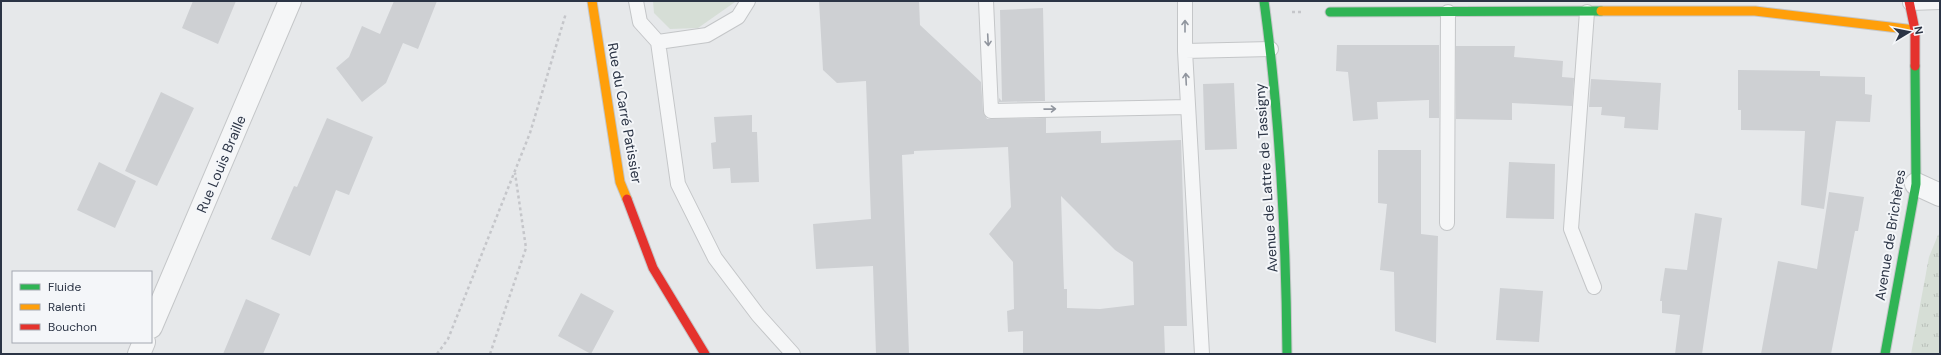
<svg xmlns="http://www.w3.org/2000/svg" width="1941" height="355" viewBox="0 0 1941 355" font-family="'DM Sans',sans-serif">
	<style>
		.grass { fill: #d6ded6 }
		.park { fill: url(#park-tufts) }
		.building { fill: #ced0d3; fill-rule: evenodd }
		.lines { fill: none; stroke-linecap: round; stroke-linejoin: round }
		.lane-casing { stroke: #c4c6c8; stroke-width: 16 }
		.street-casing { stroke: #c4c6c8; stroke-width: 24 }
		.fast-casing { stroke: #c4c6c8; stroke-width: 11 }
		.slow-casing { stroke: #c4c6c8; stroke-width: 11 }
		.jam-casing { stroke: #c4c6c8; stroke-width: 11 }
		.path { stroke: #c5c6ca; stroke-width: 2.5; stroke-dasharray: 3 3; stroke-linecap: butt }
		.lane { stroke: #f5f6f7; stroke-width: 14 }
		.street { stroke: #f5f6f7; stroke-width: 22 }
		.fast { stroke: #30b455; stroke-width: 9 }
		.slow { stroke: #ff9f0a; stroke-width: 9 }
		.jam { stroke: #e5322d; stroke-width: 9 }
		.oneway { stroke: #90959e }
		.labels { text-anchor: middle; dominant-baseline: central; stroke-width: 4; stroke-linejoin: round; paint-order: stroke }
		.street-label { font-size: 14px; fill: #2b3445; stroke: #f4f6f9 }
	</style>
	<defs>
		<pattern id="park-tufts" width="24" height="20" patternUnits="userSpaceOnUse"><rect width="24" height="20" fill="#d6ded6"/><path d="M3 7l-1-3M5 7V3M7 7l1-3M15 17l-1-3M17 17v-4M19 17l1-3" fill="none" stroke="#b8bfb9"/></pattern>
	</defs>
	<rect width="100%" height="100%" fill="#e6e8ea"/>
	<path class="grass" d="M 653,1 L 730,1 L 735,2 L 698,28 L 670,29 L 654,13 Z"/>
	<path class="park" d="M 1940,234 L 1940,354 L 1911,354 L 1929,257 L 1938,235 Z"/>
	<path class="building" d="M 193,1 L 236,1 L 218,44 L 182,28 Z
		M 394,1 L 437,1 L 418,49 L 403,43 L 386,83 L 362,102 L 336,68 L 349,57 L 362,26 L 380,34 Z
		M 819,1 L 919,1 L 920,25 L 981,82 L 983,111 L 987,119 L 1046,118 L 1046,133 L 1101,131 L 1101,143 L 1181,140 L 1187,326 L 1164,326 L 1165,354 L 1023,354 L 1023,331 L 1008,332 L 1007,311 L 1014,309 L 1013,262 L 989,234 L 1011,207 L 1008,147 L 914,151 L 914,154 L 902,155 L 909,354 L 876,354 L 873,266 L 816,269 L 813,224 L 871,219 L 866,81 L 837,83 L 823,70 ZM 1061,196 L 1115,250 L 1133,262 L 1134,305 L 1100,309 L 1067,308 L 1067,289 L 1064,289 Z
		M 1043,8 L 1045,101 L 999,102 L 999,98 L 1002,101 L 1000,10 Z
		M 1337,45 L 1439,45 L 1439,118 L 1429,118 L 1429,100 L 1377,102 L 1378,119 L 1353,121 L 1348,72 L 1336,71 Z
		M 1456,46 L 1515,46 L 1514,57 L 1563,61 L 1562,77 L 1574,78 L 1572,106 L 1512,103 L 1512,120 L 1456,119 Z
		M 1738,70 L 1820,71 L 1820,76 L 1865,77 L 1865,94 L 1872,95 L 1870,122 L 1836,121 L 1824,209 L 1801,205 L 1805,131 L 1741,130 L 1741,110 L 1738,110 Z
		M 1591,79 L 1661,83 L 1658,130 L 1624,128 L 1625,117 L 1601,115 L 1602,107 L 1589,107 Z
		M 1234,83 L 1237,149 L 1205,150 L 1203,84 Z
		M 161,92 L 194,108 L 157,186 L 125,171 Z
		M 752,115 L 752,132 L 757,132 L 759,182 L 731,183 L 730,168 L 713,169 L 711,143 L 716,142 L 714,117 Z
		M 327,118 L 373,137 L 349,195 L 336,190 L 310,256 L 271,239 L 294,186 L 297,187 Z
		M 1378,150 L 1421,150 L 1421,234 L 1438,236 L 1436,343 L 1395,331 L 1394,272 L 1380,270 L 1387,204 L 1378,203 Z
		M 99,162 L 136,181 L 115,228 L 77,210 Z
		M 1509,162 L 1555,164 L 1554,219 L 1506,218 Z
		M 1829,192 L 1864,197 L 1858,231 L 1855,231 L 1831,354 L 1761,354 L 1778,261 L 1817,269 Z
		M 1695,213 L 1722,218 L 1702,354 L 1675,354 L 1680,315 L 1662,313 L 1662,301 L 1660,301 L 1665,268 L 1687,270 Z
		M 1500,288 L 1543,291 L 1539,342 L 1496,340 Z
		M 581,293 L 614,311 L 591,354 L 558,336 Z
		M 246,299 L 280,314 L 263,354 L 223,354 Z"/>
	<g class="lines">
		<defs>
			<path id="lane" d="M 636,1 L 640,22 L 658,42 L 707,35 L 738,17 L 748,1
				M 986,1 L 991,111 L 1188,107
				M 1185,1 L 1185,51 L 1202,354
				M 1910,3 L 1940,2
				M 1587,12 L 1571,229 L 1594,287
				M 658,42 L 678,184 L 715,258 L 758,315 L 793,354
				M 1185,51 L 1271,49
				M 1447,223 L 1448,12"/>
			<path id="street" d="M 1916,184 L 1940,195
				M 151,327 L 290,1
				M 139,354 L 144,342"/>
			<path id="fast" d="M 1264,1 C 1280,118 1286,236 1287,354
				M 1330,12 L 1601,11
				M 1885,354 L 1916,184 L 1915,66"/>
			<path id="slow" d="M 592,1 L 620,182 L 627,199
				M 1601,11 L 1755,11 L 1915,30"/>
			<path id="jam" d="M 1909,1 L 1915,30 L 1915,66
				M 627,199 L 653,268 L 705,354"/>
		</defs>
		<use href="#lane" class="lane-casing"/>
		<use href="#street" class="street-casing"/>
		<use href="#fast" class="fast-casing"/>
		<use href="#slow" class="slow-casing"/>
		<use href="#jam" class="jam-casing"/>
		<path class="path" d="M 1292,12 L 1303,12
			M 437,354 L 448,339 L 530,133 L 566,13
			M 490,354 L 526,248 L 515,173"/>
		<use href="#lane" class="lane"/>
		<use href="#street" class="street"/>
		<use href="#fast" class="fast"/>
		<use href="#slow" class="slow"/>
		<use href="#jam" class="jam"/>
	</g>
	<defs><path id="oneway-shaft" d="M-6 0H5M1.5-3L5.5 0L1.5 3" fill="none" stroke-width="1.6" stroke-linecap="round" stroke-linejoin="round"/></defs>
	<g class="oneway">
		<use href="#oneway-shaft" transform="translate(1185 26) rotate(-90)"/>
		<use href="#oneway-shaft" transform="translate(988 40) rotate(87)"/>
		<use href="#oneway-shaft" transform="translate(1186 79) rotate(-93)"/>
		<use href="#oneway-shaft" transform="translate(1050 109) rotate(-1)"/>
	</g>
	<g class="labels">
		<g class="street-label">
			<text transform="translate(625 113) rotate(80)">Rue du Carré Patissier</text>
			<text transform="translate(221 164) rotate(-67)">Rue Louis Braille</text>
			<text transform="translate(1266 178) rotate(-94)">Avenue de Lattre de Tassigny</text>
			<text transform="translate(1890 235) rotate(-81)">Avenue de Brichères</text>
		</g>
	</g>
	<rect width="1941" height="355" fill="none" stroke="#2b3445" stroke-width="4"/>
	<rect x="12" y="271" width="140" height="72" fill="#f4f6f9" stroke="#a4a8b1"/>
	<rect x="20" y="284" width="20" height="6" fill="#30b455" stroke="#a4a8b1"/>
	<text x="48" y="291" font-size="12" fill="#2b3445">Fluide</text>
	<rect x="20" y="304" width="20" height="6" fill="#ff9f0a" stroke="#a4a8b1"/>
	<text x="48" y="311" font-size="12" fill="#2b3445">Ralenti</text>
	<rect x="20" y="324" width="20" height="6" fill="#e5322d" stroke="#a4a8b1"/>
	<text x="48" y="331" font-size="12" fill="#2b3445">Bouchon</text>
	<g transform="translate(1909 32) rotate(80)" stroke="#f4f6f9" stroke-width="3" paint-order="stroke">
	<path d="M0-3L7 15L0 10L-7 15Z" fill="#2b3445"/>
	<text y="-6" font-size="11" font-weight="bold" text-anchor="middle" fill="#2b3445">N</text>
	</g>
</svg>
